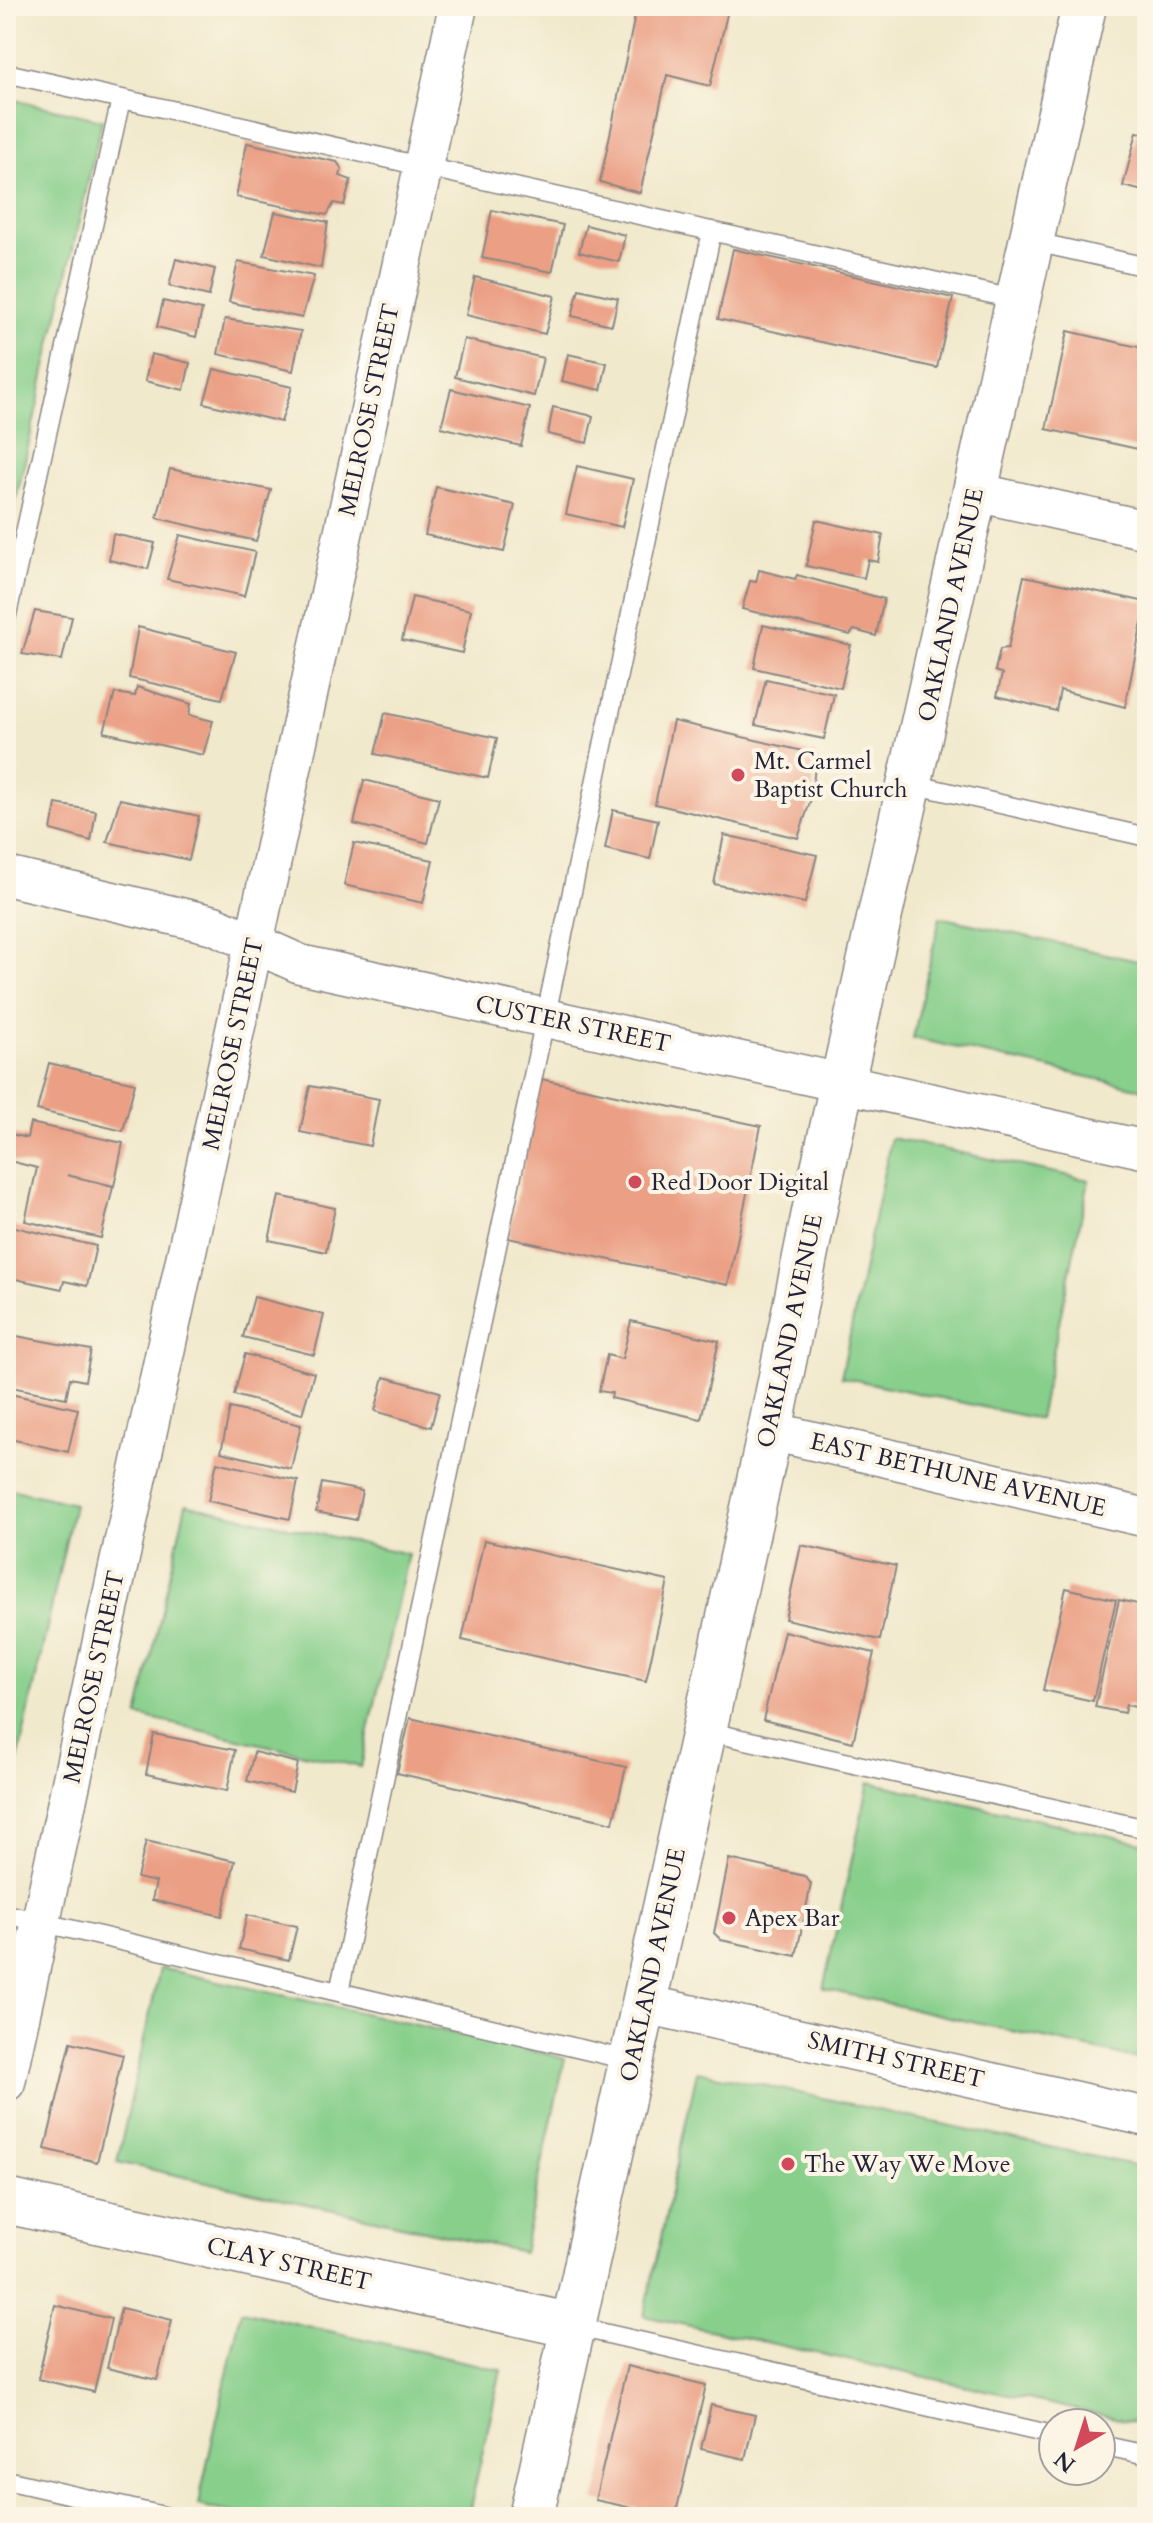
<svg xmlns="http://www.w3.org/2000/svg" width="1153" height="2523" viewBox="0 0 1153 2523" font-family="Cardo,serif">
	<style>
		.green { fill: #87cf8b; stroke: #547863; stroke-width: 2 }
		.building { fill: #eb9f84 }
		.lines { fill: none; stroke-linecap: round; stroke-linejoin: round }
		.service-casing { stroke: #8a8684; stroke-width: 21 }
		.minor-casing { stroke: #8a8684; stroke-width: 41 }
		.tertiary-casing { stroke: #8a8684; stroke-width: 47 }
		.service { stroke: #fff; stroke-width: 18 }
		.minor { stroke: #fff; stroke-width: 38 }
		.tertiary { stroke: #fff; stroke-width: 44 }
		.poi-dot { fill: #d1495b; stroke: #fcf5e5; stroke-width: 3 }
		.labels { text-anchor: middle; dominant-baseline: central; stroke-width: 8; stroke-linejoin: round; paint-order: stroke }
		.street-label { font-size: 24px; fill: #22223b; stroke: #fcf5e5 }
		.poi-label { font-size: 24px; fill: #22223b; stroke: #fcf5e5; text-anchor: start }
	</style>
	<rect width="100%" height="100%" fill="#fcf5e5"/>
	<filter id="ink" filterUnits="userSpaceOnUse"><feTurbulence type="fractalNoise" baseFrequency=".0125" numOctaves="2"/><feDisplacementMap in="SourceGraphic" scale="16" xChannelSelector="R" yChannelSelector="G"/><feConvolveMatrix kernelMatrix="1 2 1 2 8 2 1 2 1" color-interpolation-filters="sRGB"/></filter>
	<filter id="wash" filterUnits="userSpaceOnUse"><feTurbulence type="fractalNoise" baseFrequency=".006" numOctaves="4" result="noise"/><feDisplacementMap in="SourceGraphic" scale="32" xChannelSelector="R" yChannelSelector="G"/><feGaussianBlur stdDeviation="1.8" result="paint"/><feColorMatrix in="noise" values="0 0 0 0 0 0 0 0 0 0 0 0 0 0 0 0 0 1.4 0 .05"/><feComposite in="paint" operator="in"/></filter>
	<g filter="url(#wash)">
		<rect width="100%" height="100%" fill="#f1e9cc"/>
		<path class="green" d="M 6,98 L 102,120 L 6,544 Z
			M 940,917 L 1147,963 L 1147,1090 L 913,1038 Z
			M 891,1138 L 1089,1180 L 1039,1419 L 841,1377 Z
			M 6,1488 L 74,1504 L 6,1815 Z
			M 186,1504 L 408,1554 L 361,1767 L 138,1716 Z
			M 869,1782 L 1147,1844 L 1147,2061 L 823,1989 Z
			M 160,1968 L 565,2058 L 523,2252 L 117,2162 Z
			M 697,2071 L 1147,2168 L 1147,2425 L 644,2316 Z
			M 241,2311 L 501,2370 L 468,2517 L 252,2517 L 198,2505 Z"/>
		<g id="blocks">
			<path class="building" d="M 637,6 L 729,6 L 710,86 L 667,75 L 640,193 L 600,182 Z
				M 1137,132 L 1147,134 L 1147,192 L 1123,186 Z
				M 247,143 L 337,162 L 342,169 L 340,176 L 351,180 L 344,205 L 334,203 L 327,215 L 236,197 Z
				M 492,210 L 563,225 L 552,272 L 482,258 Z
				M 275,212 L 328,222 L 321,268 L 264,255 Z
				M 586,225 L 625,235 L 619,262 L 579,252 Z
				M 733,249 L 953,298 L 937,368 L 718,319 Z
				M 176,259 L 215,269 L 209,296 L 169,286 Z
				M 238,262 L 314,276 L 302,318 L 229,302 Z
				M 475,277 L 555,296 L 545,334 L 466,315 Z
				M 579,289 L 618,298 L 612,325 L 572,316 Z
				M 163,301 L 202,310 L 196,337 L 157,327 Z
				M 225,319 L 301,331 L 293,371 L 218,354 Z
				M 1068,331 L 1147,349 L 1147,451 L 1046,429 Z
				M 464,339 L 543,358 L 534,396 L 455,377 Z
				M 151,354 L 190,363 L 184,390 L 145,381 Z
				M 568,354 L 607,363 L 601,390 L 562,381 Z
				M 214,369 L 292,387 L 281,422 L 204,403 Z
				M 451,389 L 530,408 L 521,446 L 441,427 Z
				M 553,407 L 593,416 L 587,443 L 548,434 Z
				M 577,466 L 633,479 L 622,527 L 566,514 Z
				M 170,469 L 271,490 L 256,541 L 157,518 Z
				M 436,487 L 515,505 L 504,552 L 425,535 Z
				M 816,520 L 883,535 L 878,562 L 868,560 L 864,578 L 806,566 Z
				M 113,534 L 155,543 L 148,569 L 109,560 Z
				M 180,535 L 255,552 L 244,596 L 167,579 Z
				M 759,570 L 795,579 L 797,575 L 884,599 L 876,636 L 854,630 L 850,635 L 742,609 L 750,581 L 756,582 Z
				M 1024,576 L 1146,602 L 1125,707 L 1060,690 L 1056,711 L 997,696 L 1002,674 L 995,671 L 1000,649 L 1008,648 Z
				M 412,597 L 471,610 L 462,653 L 402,640 Z
				M 35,611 L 72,617 L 62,660 L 22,654 Z
				M 763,625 L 851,645 L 841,688 L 754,668 Z
				M 138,627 L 236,652 L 222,699 L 129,678 Z
				M 766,679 L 834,694 L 824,739 L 755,725 Z
				M 137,687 L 191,704 L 189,715 L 213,721 L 203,755 L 104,732 L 115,693 L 135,696 Z
				M 385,713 L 497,738 L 488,778 L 375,754 Z
				M 673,721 L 816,754 L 812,796 L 798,838 L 655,804 Z
				M 364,780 L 439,798 L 428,843 L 354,824 Z
				M 120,799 L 199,816 L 189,860 L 107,842 Z
				M 56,804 L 96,811 L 91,841 L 51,830 Z
				M 613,810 L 658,820 L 650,859 L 605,849 Z
				M 724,835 L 817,855 L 805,903 L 714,884 Z
				M 354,843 L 433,860 L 423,903 L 344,885 Z
				M 49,1063 L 135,1083 L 123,1131 L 37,1110 Z
				M 541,1079 L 761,1126 L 728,1285 L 508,1238 Z
				M 310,1086 L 379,1099 L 370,1146 L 300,1132 Z
				M 30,1123 L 123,1143 L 114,1186 L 67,1175 L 113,1187 L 101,1238 L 25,1221 L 37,1168 L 6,1160 L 11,1134 L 27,1138 Z
				M 279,1196 L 335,1208 L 326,1252 L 269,1240 Z
				M 6,1225 L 96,1246 L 87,1286 L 64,1281 L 62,1289 L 6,1277 Z
				M 254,1297 L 324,1315 L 314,1355 L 243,1337 Z
				M 631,1321 L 719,1341 L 701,1419 L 611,1398 L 612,1393 L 599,1391 L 607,1355 L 622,1359 Z
				M 6,1334 L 91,1350 L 85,1381 L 70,1378 L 66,1398 L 6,1386 Z
				M 245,1354 L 314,1373 L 302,1414 L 234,1395 Z
				M 384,1377 L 440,1392 L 431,1427 L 375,1411 Z
				M 6,1393 L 78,1409 L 68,1452 L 6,1438 Z
				M 230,1408 L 301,1425 L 291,1469 L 221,1452 Z
				M 217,1462 L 298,1481 L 290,1519 L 208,1501 Z
				M 322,1483 L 362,1491 L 356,1520 L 316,1512 Z
				M 484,1540 L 668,1581 L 646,1681 L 462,1640 Z
				M 801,1545 L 896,1566 L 880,1640 L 785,1619 Z
				M 1066,1588 L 1116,1600 L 1093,1701 L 1043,1690 Z
				M 1119,1600 L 1147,1606 L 1147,1704 L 1146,1709 L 1126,1705 L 1124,1713 L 1095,1707 Z
				M 784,1631 L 874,1653 L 853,1742 L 763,1720 Z
				M 410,1718 L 626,1767 L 613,1823 L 397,1773 Z
				M 154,1734 L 235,1750 L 227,1791 L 146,1774 Z
				M 254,1752 L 298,1763 L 292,1792 L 247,1781 Z
				M 146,1841 L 235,1861 L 222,1916 L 152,1900 L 156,1882 L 137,1878 Z
				M 729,1859 L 805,1876 L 811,1884 L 796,1956 L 721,1940 L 714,1933 Z
				M 247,1915 L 297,1926 L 289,1960 L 239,1949 Z
				M 71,2042 L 123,2055 L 97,2162 L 45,2149 Z
				M 55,2305 L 111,2319 L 94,2392 L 38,2379 Z
				M 121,2308 L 172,2320 L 157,2380 L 107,2368 Z
				M 627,2366 L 706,2385 L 675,2517 L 595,2500 Z
				M 711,2405 L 755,2415 L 745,2459 L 701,2449 Z"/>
		</g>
	</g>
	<g filter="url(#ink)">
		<use href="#blocks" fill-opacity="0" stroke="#8a8684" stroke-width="2"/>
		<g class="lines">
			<defs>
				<path id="service" d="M 6,73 L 1018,300
					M 1031,241 L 1147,267
					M 6,619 L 121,99
					M 912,784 L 1147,837
					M 705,1731 L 1147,1829
					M 6,1914 L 632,2061
					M 339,1992 L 712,231
					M 573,2326 L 1053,2435
					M 1101,2445 L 1147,2455
					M 6,2480 L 168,2517"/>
				<path id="minor" d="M 975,492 L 1147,530
					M 6,876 L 214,925 L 300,964 L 1147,1150
					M 770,1431 L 1147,1518
					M 645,2004 L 1147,2117
					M 6,2082 L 458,6"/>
				<path id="tertiary" d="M 6,2201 L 573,2326
					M 531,2517 L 770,1431 L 822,1173 L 1084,6"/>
			</defs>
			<use href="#service" class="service-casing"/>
			<use href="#minor" class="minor-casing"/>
			<use href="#tertiary" class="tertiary-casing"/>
			<use href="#service" class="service"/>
			<use href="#minor" class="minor"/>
			<use href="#tertiary" class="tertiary"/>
		</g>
	</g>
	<g class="poi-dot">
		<circle cx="738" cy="775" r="8"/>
		<circle cx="635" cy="1182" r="8"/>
		<circle cx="729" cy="1918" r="8"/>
		<circle cx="788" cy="2164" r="8"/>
	</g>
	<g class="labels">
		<g class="street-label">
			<text transform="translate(369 410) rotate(-78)">MELROSE STREET</text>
			<text transform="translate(951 605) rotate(-78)">OAKLAND AVENUE</text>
			<text transform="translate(573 1024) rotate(12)">CUSTER STREET</text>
			<text transform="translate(233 1044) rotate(-78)">MELROSE STREET</text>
			<text transform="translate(790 1331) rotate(-78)">OAKLAND AVENUE</text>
			<text transform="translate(958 1475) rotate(13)">EAST BETHUNE AVENUE</text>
			<text transform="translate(94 1677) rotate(-78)">MELROSE STREET</text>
			<text transform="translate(653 1965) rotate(-78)">OAKLAND AVENUE</text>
			<text transform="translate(896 2060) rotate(13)">SMITH STREET</text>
			<text transform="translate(289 2264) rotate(13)">CLAY STREET</text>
		</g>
		<g class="poi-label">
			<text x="754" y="761">Mt. Carmel<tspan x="754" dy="28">Baptist Church</tspan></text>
			<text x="651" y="1182">Red Door Digital</text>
			<text x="745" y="1918">Apex Bar</text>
			<text x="804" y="2164">The Way We Move</text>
		</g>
	</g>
	<rect width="1153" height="2523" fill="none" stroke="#fcf5e5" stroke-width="32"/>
	<g transform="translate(1077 2447) rotate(219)"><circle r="38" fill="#fcf5e5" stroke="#a5a1a1" stroke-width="2"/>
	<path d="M0-6L14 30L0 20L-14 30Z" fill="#d1495b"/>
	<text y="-12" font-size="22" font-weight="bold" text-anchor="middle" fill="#22223b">N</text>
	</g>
</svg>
